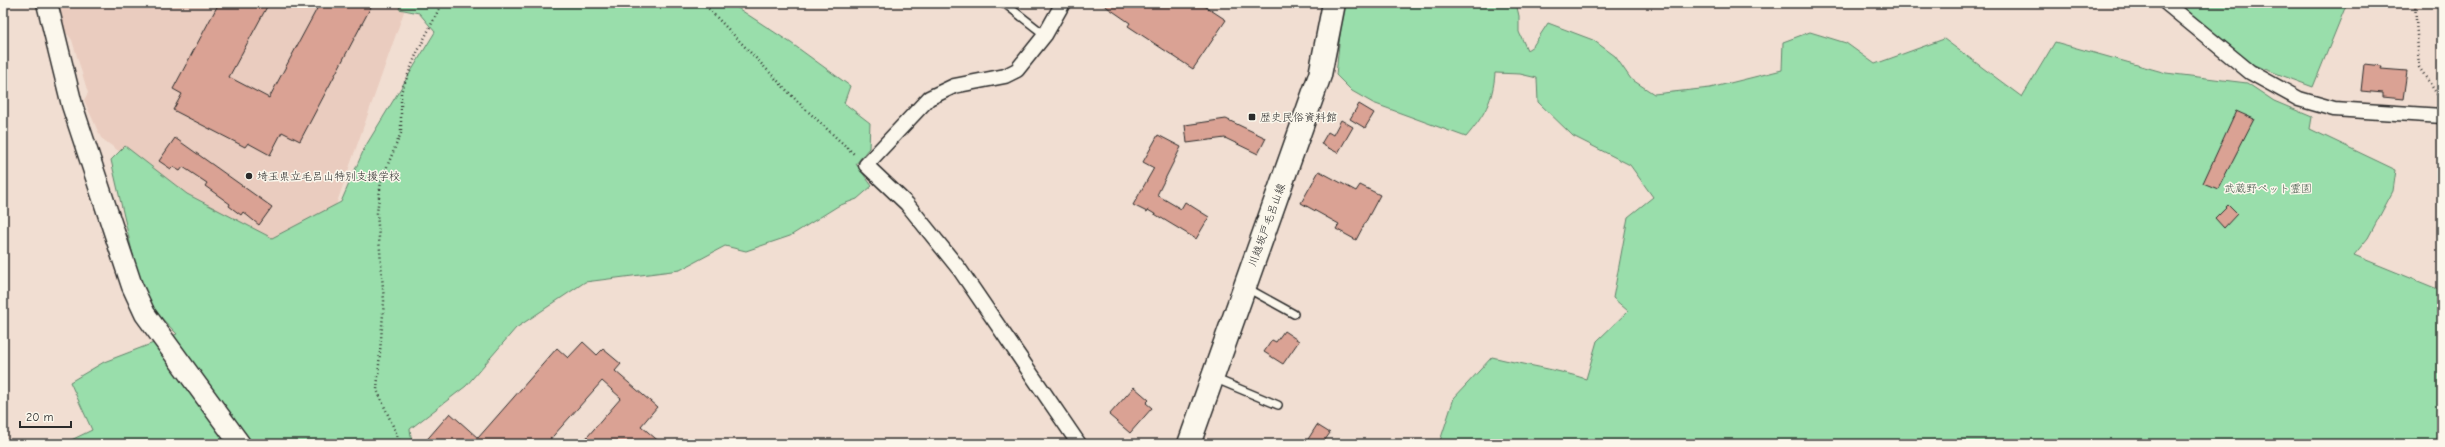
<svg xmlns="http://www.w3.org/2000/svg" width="2445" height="447" viewBox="0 0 2445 447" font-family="'Comic Neue','Klee One',sans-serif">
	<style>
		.built { fill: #eaccbf }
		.green { fill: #99deab; stroke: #62846b }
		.building { fill: #daa294; stroke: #2b2b2b }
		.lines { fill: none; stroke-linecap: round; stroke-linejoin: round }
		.lane-casing { stroke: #2b2b2b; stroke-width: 10 }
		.street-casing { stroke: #2b2b2b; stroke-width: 17 }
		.secondary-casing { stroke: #2b2b2b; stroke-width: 23 }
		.primary-casing { stroke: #2b2b2b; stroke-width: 25 }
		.path { stroke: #2b2b2b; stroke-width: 2.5; stroke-dasharray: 1 3; stroke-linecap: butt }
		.lane { stroke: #fbf7ec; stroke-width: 7 }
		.street { stroke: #fbf7ec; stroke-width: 14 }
		.secondary { stroke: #fbf7ec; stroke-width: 20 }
		.primary { stroke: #fbf7ec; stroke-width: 22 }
		.poi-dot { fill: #2b2b2b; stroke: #fbf7ec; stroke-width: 1.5 }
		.labels { text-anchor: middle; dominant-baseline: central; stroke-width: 3; stroke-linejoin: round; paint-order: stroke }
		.poi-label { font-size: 11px; fill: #2b2b2b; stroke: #fbf7ec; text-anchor: start }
		.park-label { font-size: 11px; fill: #46584b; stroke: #fbf7ec }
		.street-label { font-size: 11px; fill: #2b2b2b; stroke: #fbf7ec }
	</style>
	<rect width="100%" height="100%" fill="#f1ded2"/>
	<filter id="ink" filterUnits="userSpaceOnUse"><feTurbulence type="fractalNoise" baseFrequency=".025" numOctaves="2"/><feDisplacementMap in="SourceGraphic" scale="8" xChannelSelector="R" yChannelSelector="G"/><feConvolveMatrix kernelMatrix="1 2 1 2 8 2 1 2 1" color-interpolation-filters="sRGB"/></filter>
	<g filter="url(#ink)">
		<path class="built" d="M 59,3 L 407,3 L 329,225 L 283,289 L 204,214 L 101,138 L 84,100 L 88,93 L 72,40 L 65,31 Z"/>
		<path class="green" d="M 401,3 L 730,3 L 791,43 L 850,86 L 844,103 L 870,123 L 869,148 L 856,164 L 872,186 L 857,199 L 838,206 L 790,236 L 746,251 L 725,246 L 680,270 L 585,282 L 516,328 L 466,386 L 410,429 L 412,444 L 63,444 L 92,430 L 70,382 L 104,362 L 177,334 L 143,299 L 111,160 L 125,146 L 187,194 L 272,238 L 341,202 L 365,147 L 435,32 L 419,13 L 399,9 Z
			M 1343,3 L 1516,3 L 1519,16 L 1519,32 L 1527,50 L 1533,46 L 1548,23 L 1593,40 L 1615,56 L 1631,79 L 1654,94 L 1710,88 L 1782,70 L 1783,42 L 1810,32 L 1846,43 L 1875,64 L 1944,39 L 2022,97 L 2055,42 L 2166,73 L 2247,83 L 2274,101 L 2312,117 L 2310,129 L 2396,170 L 2393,191 L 2368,238 L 2354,255 L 2435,288 L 2442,289 L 2442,444 L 1439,444 L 1454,398 L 1492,357 C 1524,365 1556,369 1586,379 L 1597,341 L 1628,311 L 1613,298 L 1628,217 L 1653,197 L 1630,165 L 1573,136 L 1538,102 L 1537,78 L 1520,74 L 1495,73 C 1493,101 1484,116 1466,137 L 1373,103 L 1352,91 L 1336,75 Z
			M 2174,3 L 2347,3 L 2313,87 L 2243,61 Z"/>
		<path class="building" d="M 219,3 L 269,3 L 229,77 L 269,98 L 320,3 L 373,3 L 300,141 L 282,132 L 270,155 L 248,143 L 245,147 L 173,110 L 182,94 L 173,89 Z
			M 1101,3 L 1200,3 L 1226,20 L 1193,69 L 1128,26 L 1130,23 Z
			M 2364,64 L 2382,66 L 2381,69 L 2407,71 L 2403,99 L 2383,97 L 2383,93 L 2361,91 Z
			M 1359,104 L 1374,113 L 1365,128 L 1350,119 Z
			M 2236,111 L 2254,119 L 2218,189 L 2203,183 Z
			M 1226,119 L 1266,138 L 1258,154 L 1225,138 L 1187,143 L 1185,125 Z
			M 1341,120 L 1353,127 L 1338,153 L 1321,144 L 1328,132 L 1333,135 Z
			M 1158,135 L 1181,147 L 1157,195 L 1181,209 L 1185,202 L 1209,217 L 1196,239 L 1148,210 L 1147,212 L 1133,205 L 1154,168 L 1143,162 Z
			M 175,138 L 272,207 L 259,225 L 243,212 L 241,215 L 229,206 L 230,204 L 205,186 L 207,183 L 183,167 L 180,171 L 173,167 L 171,169 L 159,161 Z
			M 1319,171 L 1356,191 L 1360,185 L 1380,195 L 1356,240 L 1336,229 L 1339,224 L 1301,203 Z
			M 2228,205 L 2237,214 L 2224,228 L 2215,218 Z
			M 1284,331 L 1299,341 L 1283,364 L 1264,352 L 1272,340 L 1276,342 Z
			M 583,342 L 597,355 L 603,349 L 621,364 L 615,371 L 657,407 L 641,426 L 662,444 L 581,444 L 621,398 L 602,381 L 546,444 L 423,444 L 450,413 L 478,438 L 557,348 L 568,358 Z
			M 1134,387 L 1149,400 L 1146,403 L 1152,408 L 1130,433 L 1109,415 Z
			M 1317,425 L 1330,433 L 1322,444 L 1305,444 Z"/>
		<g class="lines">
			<defs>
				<path id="lane" d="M 1004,3 L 1045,35
					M 1247,288 L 1294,314
					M 1216,379 L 1278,405"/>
				<path id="street" d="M 1063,3 L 1045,35 L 1017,70 L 1005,76 L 954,86 L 929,98 L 866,165 L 907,204 L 960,270 L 1079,444
					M 2166,3 L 2250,72 L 2299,99 L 2334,109 L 2442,116"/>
				<path id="secondary" d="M 47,3 L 72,105 L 132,286 L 145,314 L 240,444"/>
				<path id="primary" d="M 1189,444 L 1320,75 L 1334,3"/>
			</defs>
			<use href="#lane" class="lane-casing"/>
			<use href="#street" class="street-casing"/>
			<use href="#secondary" class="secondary-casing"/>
			<use href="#primary" class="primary-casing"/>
			<path class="path" d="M 703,3 L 798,102 L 855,155
				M 2415,3 L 2419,67 L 2441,100
				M 401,444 L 377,390 L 384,301 L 377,213 L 381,181 L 401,133 L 401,92 L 416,55 L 442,3"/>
			<use href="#lane" class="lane"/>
			<use href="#street" class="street"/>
			<use href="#secondary" class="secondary"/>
			<use href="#primary" class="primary"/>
		</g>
	</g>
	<g class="poi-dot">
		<rect x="1248" y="113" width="8" height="8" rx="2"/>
		<circle cx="249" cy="176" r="4"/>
	</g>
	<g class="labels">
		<g class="poi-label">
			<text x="1260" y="117">歴史民俗資料館</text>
			<text x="257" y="176">埼玉県立毛呂山特別支援学校</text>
		</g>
		<g class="park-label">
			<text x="2268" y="188">武蔵野ペット霊園</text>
		</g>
		<g class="street-label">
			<text transform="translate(1267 225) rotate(-70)">川越坂戸毛呂山線</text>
		</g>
	</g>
	<rect width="2445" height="447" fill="none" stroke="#fbf7ec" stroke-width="16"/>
	<rect x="8" y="8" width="2429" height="431" fill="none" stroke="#2b2b2b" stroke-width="1.5" filter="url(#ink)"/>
	<path d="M20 421v6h51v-6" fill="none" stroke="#2b2b2b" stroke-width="2"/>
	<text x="26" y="421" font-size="12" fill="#2b2b2b" stroke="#fbf7ec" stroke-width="3" paint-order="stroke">20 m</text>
</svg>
